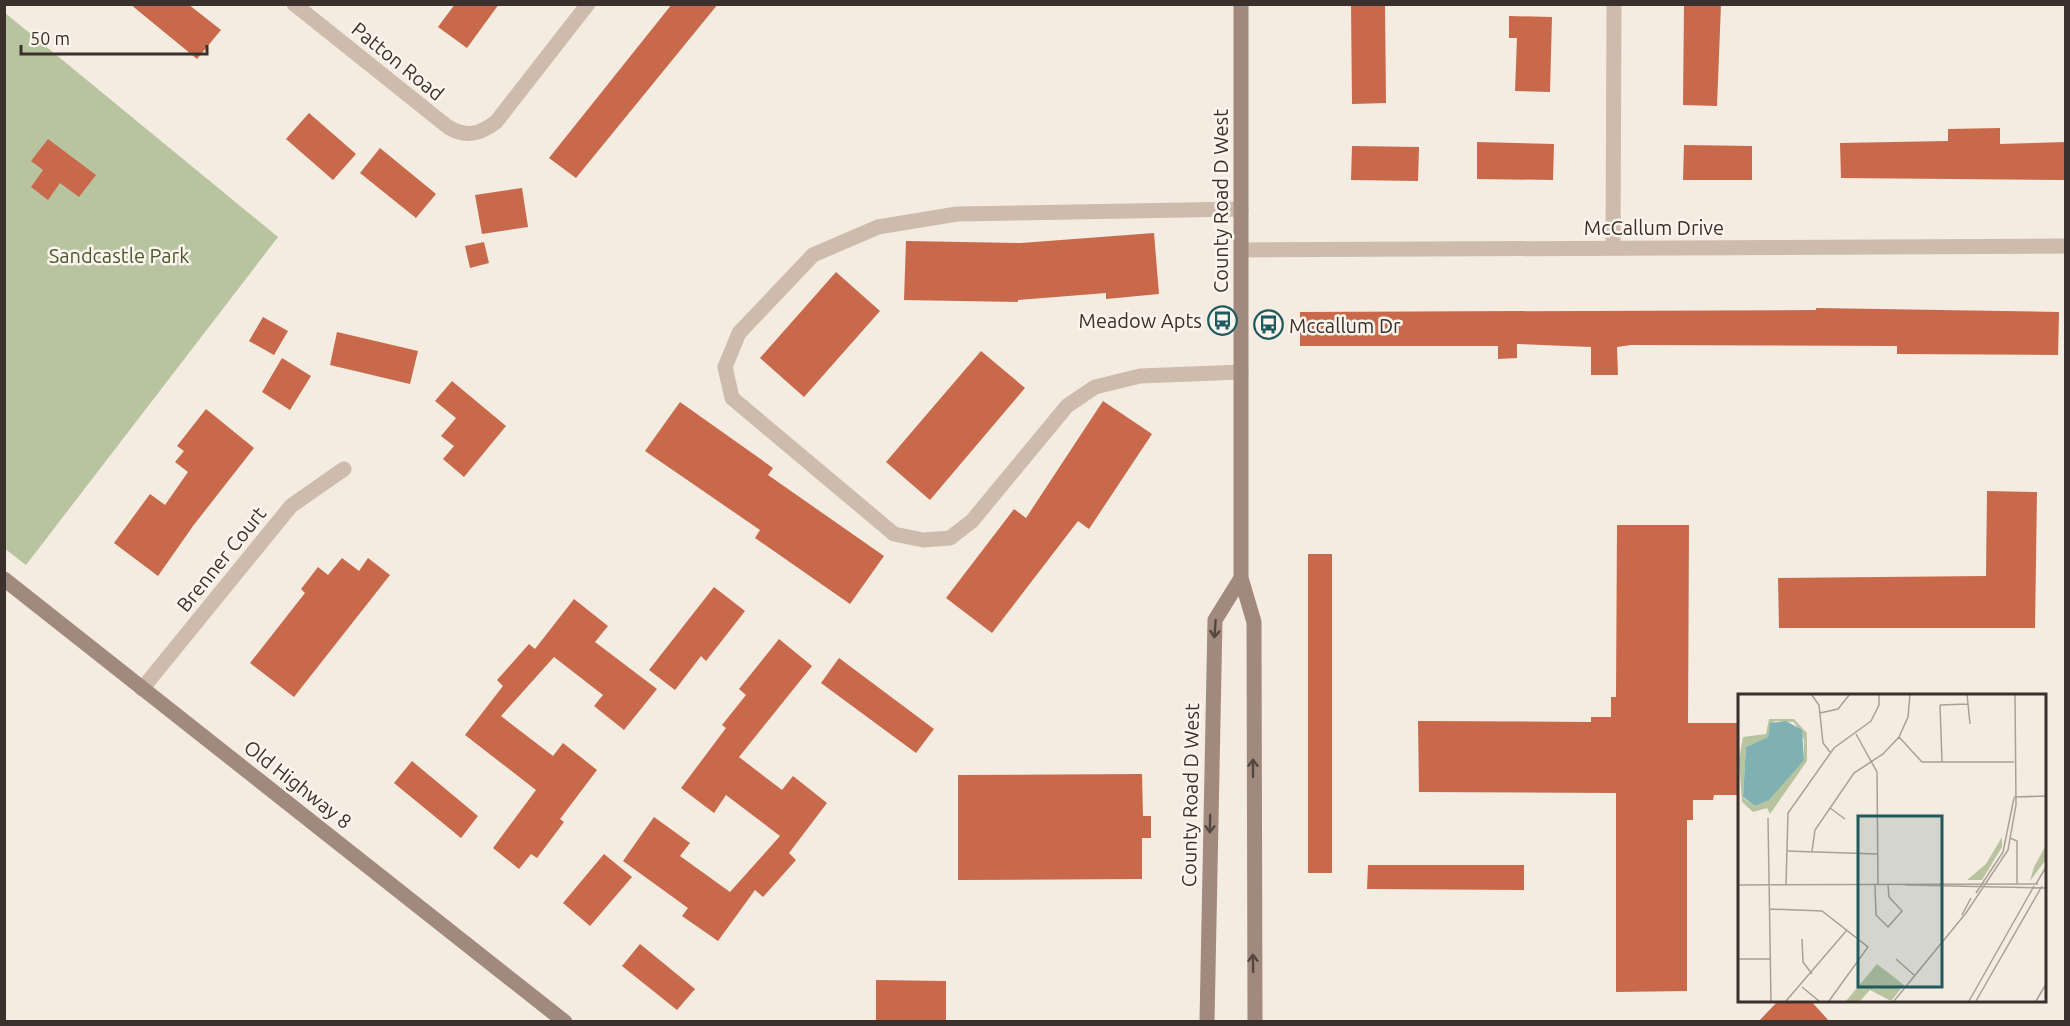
<svg xmlns="http://www.w3.org/2000/svg" width="2070" height="1026" viewBox="0 0 2070 1026" font-family="Ubuntu,sans-serif">
	<style>
		.green { fill: #b8c4a0 }
		.building { fill: #c8694b }
		.lines { fill: none; stroke-linecap: round; stroke-linejoin: round }
		.street { stroke: #cdbbac; stroke-width: 15 }
		.secondary { stroke: #a18a7d; stroke-width: 15 }
		.oneway { stroke: #544640 }
		.labels { text-anchor: middle; dominant-baseline: central; stroke-width: 5; stroke-linejoin: round; paint-order: stroke }
		.street-label { font-size: 20px; fill: #3b302b; stroke: #fbf5ee }
		.park-label { font-size: 20px; fill: #4a5a2e; stroke: #fbf5ee }
		.poi-label { font-size: 20px; fill: #3b302b; stroke: #fbf5ee; text-anchor: end }
		.inset-road { fill: none; stroke: #aaa098; stroke-width: 1.5 }
		.view { fill: #1f5a5e; fill-opacity: 0.15; stroke: #1f5a5e; stroke-width: 3 }
		.inset-edge { fill: none; stroke: #3b302b; stroke-width: 3 }
	</style>
	<rect width="100%" height="100%" fill="#f4ebe1"/>
	<path class="green" d="M 4,12 L 278,237 L 26,565 L 4,548 Z"/>
	<path class="building" d="M 130,4 L 188,4 L 221,30 L 197,59 Z
		M 455,4 L 499,4 L 467,48 L 438,27 Z
		M 672,4 L 718,4 L 576,178 L 549,158 Z
		M 1351,4 L 1385,4 L 1386,103 L 1352,104 Z
		M 1684,4 L 1721,4 L 1717,106 L 1683,105 Z
		M 1509,16 L 1552,17 L 1550,92 L 1515,91 L 1517,38 L 1509,38 Z
		M 309,113 L 356,154 L 333,180 L 286,139 Z
		M 2000,128 L 2000,144 L 2066,142 L 2066,180 L 1841,178 L 1840,143 L 1948,141 L 1948,129 Z
		M 48,139 L 96,175 L 79,197 L 60,183 L 48,200 L 31,187 L 43,170 L 31,161 Z
		M 1477,142 L 1554,144 L 1553,180 L 1477,179 Z
		M 1684,145 L 1752,146 L 1752,180 L 1683,180 Z
		M 1352,146 L 1419,147 L 1418,181 L 1351,180 Z
		M 380,148 L 436,194 L 416,218 L 360,173 Z
		M 522,188 L 528,227 L 482,234 L 475,195 Z
		M 1154,233 L 1159,294 L 1106,299 L 1106,293 L 1018,300 L 1018,302 L 904,300 L 906,241 L 1021,243 Z
		M 484,242 L 489,263 L 470,268 L 465,246 Z
		M 836,272 L 880,311 L 804,397 L 760,358 Z
		M 1816,308 L 2059,312 L 2058,355 L 1897,354 L 1897,346 L 1631,345 L 1617,347 L 1618,375 L 1591,375 L 1591,347 L 1517,344 L 1517,358 L 1498,359 L 1498,346 L 1300,346 L 1300,312 L 1816,310 Z
		M 263,317 L 288,331 L 274,355 L 249,341 Z
		M 337,332 L 418,351 L 410,384 L 330,365 Z
		M 981,351 L 1025,388 L 930,500 L 886,462 Z
		M 282,358 L 311,376 L 290,410 L 262,392 Z
		M 452,381 L 506,426 L 464,477 L 443,459 L 454,446 L 441,436 L 456,418 L 435,401 Z
		M 1103,401 L 1152,434 L 1089,529 L 1078,521 L 992,633 L 946,598 L 1014,509 L 1026,518 Z
		M 680,402 L 773,468 L 768,475 L 884,556 L 850,604 L 755,538 L 760,530 L 645,451 Z
		M 206,409 L 254,448 L 193,526 L 158,576 L 114,543 L 150,494 L 165,505 L 188,472 L 175,462 L 184,451 L 177,446 Z
		M 1987,491 L 2037,492 L 2035,628 L 1779,628 L 1778,578 L 1986,576 Z
		M 1617,525 L 1689,525 L 1688,723 L 1740,723 L 1740,795 L 1714,795 L 1713,800 L 1693,800 L 1693,820 L 1687,820 L 1687,991 L 1616,992 L 1616,793 L 1419,792 L 1418,721 L 1591,722 L 1591,717 L 1611,717 L 1611,697 L 1616,697 Z
		M 1308,554 L 1332,554 L 1332,873 L 1308,873 Z
		M 342,558 L 359,571 L 368,558 L 390,575 L 294,697 L 250,663 L 305,593 L 301,589 L 318,567 L 328,575 Z
		M 714,587 L 745,611 L 706,661 L 701,656 L 675,690 L 649,670 Z
		M 574,599 L 608,626 L 595,642 L 657,689 L 624,730 L 594,706 L 603,695 L 554,657 L 501,716 L 553,756 L 563,743 L 597,770 L 560,819 L 564,822 L 537,858 L 531,854 L 519,869 L 493,848 L 536,790 L 465,735 L 503,686 L 497,680 L 529,644 L 535,649 Z
		M 779,639 L 812,666 L 739,757 L 782,790 L 793,776 L 827,803 L 789,853 L 796,860 L 763,897 L 755,890 L 718,941 L 682,916 L 688,908 L 623,861 L 654,817 L 690,843 L 680,856 L 730,892 L 780,836 L 726,795 L 714,813 L 681,788 L 726,728 L 722,725 L 746,695 L 739,689 Z
		M 839,658 L 934,729 L 916,753 L 821,683 Z
		M 412,761 L 478,816 L 461,838 L 394,783 Z
		M 1142,774 L 1143,816 L 1151,816 L 1151,838 L 1142,838 L 1142,879 L 958,880 L 958,775 Z
		M 604,854 L 632,877 L 590,926 L 563,903 Z
		M 1368,865 L 1524,865 L 1524,890 L 1367,889 Z
		M 640,944 L 695,989 L 677,1010 L 622,966 Z
		M 876,980 L 946,981 L 946,1022 L 876,1022 Z
		M 1779,1000 L 1810,1000 L 1830,1022 L 1758,1022 Z"/>
	<g class="lines">
		<path class="street" d="M 294,4 L 448,127 C 466,138 480,134 496,122 L 588,4
			M 1613,248 L 1614,4
			M 1242,250 L 2066,246
			M 1241,372 L 1140,376 L 1095,387 L 1067,406 L 972,521 L 950,538 L 923,540 L 894,534 L 732,398 L 725,367 L 739,333 L 813,255 L 878,227 L 957,214 L 1241,209
			M 142,689 L 291,506 L 344,469"/>
		<path class="secondary" d="M 1241,4 L 1241,578 L 1254,622 L 1255,1022
			M 4,579 L 565,1022
			M 1207,1022 L 1215,620 L 1241,578"/>
	</g>
	<defs><path id="oneway-shaft" d="M-6 0H5M1.5-3L5.5 0L1.5 3" fill="none" stroke-width="1.6" stroke-linecap="round" stroke-linejoin="round" transform="scale(1.5)"/></defs>
	<g class="oneway">
		<use href="#oneway-shaft" transform="translate(1215 629) rotate(94)"/>
		<use href="#oneway-shaft" transform="translate(1253 768) rotate(-90)"/>
		<use href="#oneway-shaft" transform="translate(1210 824) rotate(91)"/>
		<use href="#oneway-shaft" transform="translate(1253 963) rotate(-91)"/>
	</g>
	<defs>
		<symbol id="bus-ring" viewBox="-11 -11 22 22"><circle r="9.5" fill="#fbf5ee" stroke="#1f5a5e" stroke-width="1.5"/><path d="M-5-6H5V4H4V6H2V4H-2V6H-4V4H-5ZM-3.5-4V0h7V-4ZM-3.5 1.2v1.5H-2V1.2ZM2 1.2v1.5H3.5V1.2Z" fill="#1f5a5e"/></symbol>
	</defs>
	<g fill-rule="evenodd">
		<use href="#bus-ring" x="1206" y="304" width="33" height="33"/>
		<use href="#bus-ring" x="1252" y="308" width="33" height="33"/>
	</g>
	<g class="labels">
		<g class="street-label">
			<text transform="translate(398 61) rotate(39)">Patton Road</text>
			<text transform="translate(1220 201) rotate(-90)">County Road D West</text>
			<text x="1654" y="227">McCallum Drive</text>
			<text transform="translate(221 559) rotate(-51)">Brenner Court</text>
			<text transform="translate(298 784) rotate(38)">Old Highway 8</text>
			<text transform="translate(1190 795) rotate(-89)">County Road D West</text>
		</g>
		<g class="park-label">
			<text x="119" y="255">Sandcastle Park</text>
		</g>
		<g class="poi-label">
			<text x="1202" y="320">Meadow Apts</text>
			<text x="1289" y="325" text-anchor="start">Mccallum Dr</text>
		</g>
	</g>
	<g transform="translate(1738 694)">
		<rect width="308" height="308" fill="#f4ebe1"/>
		<path d="M 31,25 L 56,25 L 69,39 L 69,67 L 32,120 L 29,114 L 15,118 L 4,108 L 1,66 L 5,43 L 28,40 ZM 37,27 L 56,28 L 66,46 L 66,64 L 31,105 L 17,112 L 5,104 L 8,53 L 30,43 L 32,31 ZM 264,143 L 264,153 L 244,186 L 229,186 L 248,170 ZM 307,153 L 307,167 L 292,187 L 296,173 ZM 139,270 L 166,291 L 153,307 L 132,296 L 122,307 L 108,307 Z" fill="#b8c4a0" fill-rule="evenodd"/>
		<path d="M 48,27 L 64,36 L 66,66 L 31,106 L 17,112 L 5,103 L 8,53 L 30,43 L 32,29 Z" fill="#7fb0b2"/>
		<path class="inset-road" d="M 73,0 L 81,11 L 85,49 L 92,58M 229,0 L 232,30M 202,11 L 204,68M 202,11 L 230,10M 82,19 L 100,15 L 112,0M 118,40 L 139,78 L 140,191M 161,43 L 184,68 L 276,68M 276,103 L 308,102M 92,114 L 107,125M 30,124 L 33,307M 272,144 L 279,147 L 279,189M 48,157 L 140,160M 74,157 L 77,136 L 116,79 L 145,60 L 161,43 L 170,23 L 172,0M 298,190 L 308,173M 0,191 L 300,190M 48,191 L 50,119 L 96,54 L 133,27 L 141,11 L 141,0M 137,191 L 138,221 L 150,233 L 164,217 L 151,203 L 150,191M 167,191 L 308,194M 238,199 L 265,158 L 276,104M 32,215 L 84,217 L 130,253 L 91,307M 224,221 L 233,204M 64,245 L 65,268 L 74,280M 0,265 L 33,265M 158,265 L 176,281M 64,293 L 81,307M 48,307 L 109,236M 156,307 L 228,219 L 270,156 L 278,111 L 277,0M 231,307 L 296,192M 238,307 L 304,192M 298,307 L 308,290"/>
		<path class="view" d="M 120,122 L 204,122 L 204,293 L 120,293 Z"/>
		<rect width="308" height="308" class="inset-edge"/>
	</g>
	<rect width="2070" height="1026" fill="none" stroke="#3b302b" stroke-width="12"/>
	<path d="M21 45v9h186v-9" fill="none" stroke="#3b302b" stroke-width="3"/>
	<text x="30" y="45" font-size="18" fill="#3b302b" stroke="#fbf5ee" stroke-width="4.5" paint-order="stroke">50 m</text>
</svg>
